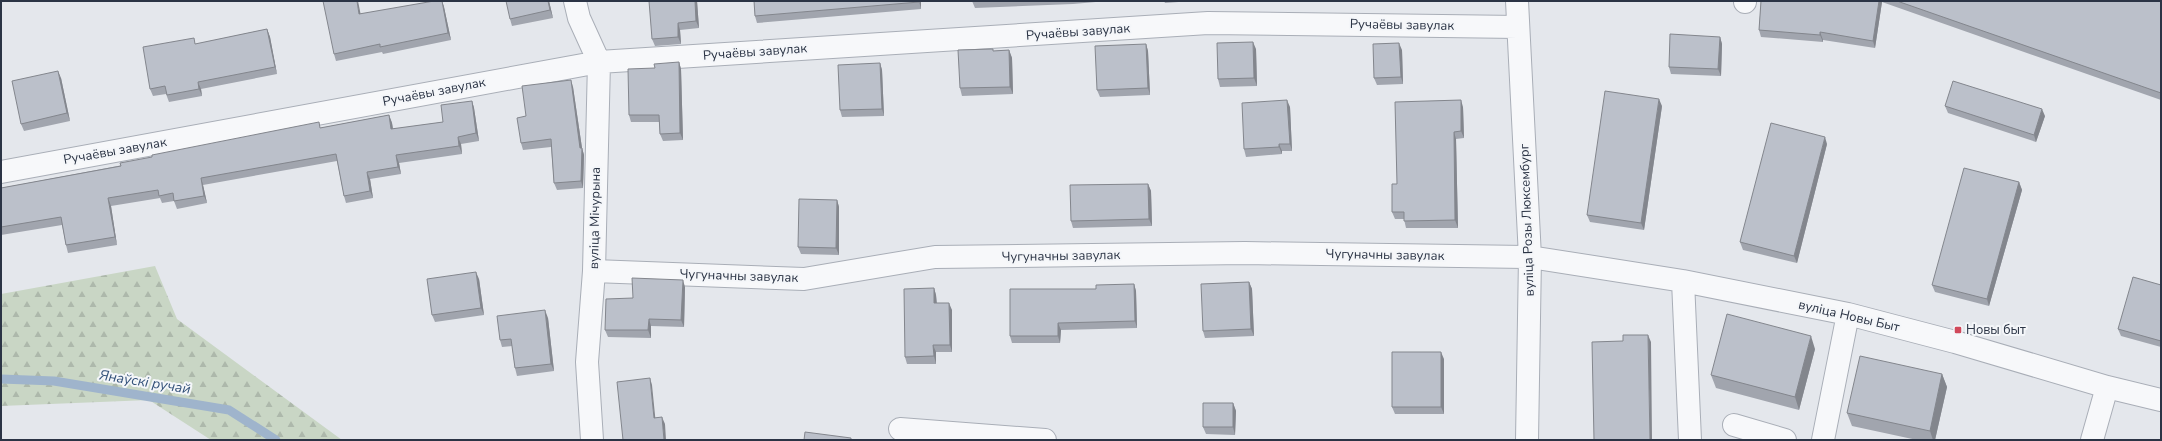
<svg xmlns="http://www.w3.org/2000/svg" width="2162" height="441" viewBox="0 0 2162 441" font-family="'Nunito Sans',sans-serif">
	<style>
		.forest { fill: url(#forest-firs) }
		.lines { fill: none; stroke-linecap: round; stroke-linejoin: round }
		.stream { stroke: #9fb4cc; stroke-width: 9 }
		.minor-casing { stroke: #a9aeb7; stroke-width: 24 }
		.minor { stroke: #f7f8fa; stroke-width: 22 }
		.wall { fill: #a1a5ae }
		.shaded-wall { fill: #83868d }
		.building { fill: #bbc0ca; stroke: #83868d }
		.poi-dot { fill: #d1495b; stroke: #f4f6f9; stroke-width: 1.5 }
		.labels { text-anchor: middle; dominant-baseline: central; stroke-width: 4; stroke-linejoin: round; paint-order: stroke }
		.street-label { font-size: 13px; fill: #2b3445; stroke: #f4f6f9 }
		.poi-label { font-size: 13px; fill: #2b3445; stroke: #f4f6f9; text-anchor: start }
		.water-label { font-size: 14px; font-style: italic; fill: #34527a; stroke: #f4f6f9 }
	</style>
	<defs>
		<pattern id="forest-firs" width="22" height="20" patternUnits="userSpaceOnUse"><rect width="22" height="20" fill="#c9d6c5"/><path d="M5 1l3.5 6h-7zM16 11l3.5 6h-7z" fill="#adb8ab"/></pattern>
	</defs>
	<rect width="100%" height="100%" fill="#e4e7ec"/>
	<path class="forest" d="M 155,266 L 177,319 L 342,440 L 211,440 L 149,400 L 1,406 L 1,294 Z"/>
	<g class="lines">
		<path class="stream" d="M 1,379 L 54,381 L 229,410 L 276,440"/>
		<defs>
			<path id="minor" d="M 575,1 L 579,18 L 599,62 L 594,271 L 587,362 L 592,440
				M 1517,1 L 1530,257 L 1527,440
				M 1745,1 L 1745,2
				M 1,172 L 599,62 L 1208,23 L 1518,27
				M 594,271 L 804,279 L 935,257 L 1245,253 L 1530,257 L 1683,281 L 1848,314 L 1955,342 L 2107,387 L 2161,400
				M 1683,281 L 1690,440
				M 1734,425 L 1785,440
				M 900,429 L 1045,440
				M 1823,440 L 1848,314
				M 2092,440 L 2107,387"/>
		</defs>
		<use href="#minor" class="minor-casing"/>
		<use href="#minor" class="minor"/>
	</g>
	<path class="wall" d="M 442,1 L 444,7 L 451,40 L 383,54 L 382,52 L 336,61 L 334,54 L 360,14 Z
		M 549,1 L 553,18 L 512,26 L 510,19 Z
		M 697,1 L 699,28 L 680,30 L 681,44 L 655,46 L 652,39 Z
		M 754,1 L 921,1 L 921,9 L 757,23 L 755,16 Z
		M 972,1 L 1107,1 L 1073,4 L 975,8 Z
		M 1164,1 L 1192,1 L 1165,3 Z
		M 1761,1 L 2161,1 L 2161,100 L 1882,2 L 1875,48 L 1823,40 L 1823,42 L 1761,37 L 1759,30 Z
		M 267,29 L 270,37 L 277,74 L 201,89 L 202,96 L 169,102 L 166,94 L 153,96 L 150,89 L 196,44 Z
		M 1720,37 L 1722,44 L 1721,76 L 1671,74 L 1669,67 Z
		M 1146,44 L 1148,51 L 1150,95 L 1100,97 L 1097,90 Z
		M 1256,49 L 1257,86 L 1220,87 L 1218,79 Z
		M 1009,50 L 1012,58 L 1013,94 L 962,96 L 960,88 L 993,51 Z
		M 1402,50 L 1403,84 L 1377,85 L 1374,78 Z
		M 679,62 L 681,69 L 683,140 L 663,141 L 660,134 L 659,122 L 631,122 L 629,115 L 655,68 Z
		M 880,63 L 882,70 L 884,116 L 842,117 L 840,110 Z
		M 61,78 L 70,121 L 24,131 L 21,124 Z
		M 573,87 L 582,148 L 584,155 L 583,188 L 557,190 L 554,183 L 551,147 L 523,150 L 521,143 L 526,116 Z
		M 472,101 L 474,108 L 479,141 L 461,144 L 462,154 L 399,163 L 401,174 L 370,179 L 373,198 L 346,203 L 344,196 L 337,161 L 203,185 L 207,203 L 177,209 L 174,201 L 162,203 L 160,198 L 111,206 L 117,245 L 68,253 L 66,245 L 62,225 L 1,235 L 1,188 L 389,115 L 392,123 L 393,129 L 443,122 Z
		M 1662,106 L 1644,230 L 1590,222 L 1587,215 Z
		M 1945,106 L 2045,116 L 2036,142 L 1948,113 Z
		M 1290,107 L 1292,151 L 1282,151 L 1282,154 L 1246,157 L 1244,149 Z
		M 1463,107 L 1464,138 L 1456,139 L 1458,228 L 1406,228 L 1404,219 L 1395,219 L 1392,212 L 1397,184 Z
		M 1827,144 L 1797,263 L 1743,250 L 1740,242 Z
		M 2019,182 L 2022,190 L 1989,306 L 1935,292 L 1932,285 Z
		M 1148,184 L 1151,191 L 1152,226 L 1073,228 L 1071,221 Z
		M 837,200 L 839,207 L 839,255 L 801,254 L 798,247 Z
		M 479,279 L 484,315 L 435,322 L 432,315 Z
		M 1249,282 L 1252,289 L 1254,336 L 1205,338 L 1203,331 Z
		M 1134,284 L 1136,291 L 1137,328 L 1061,330 L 1060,343 L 1012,343 L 1010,336 L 1096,289 Z
		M 2161,285 L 2161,347 L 2121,336 L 2118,329 Z
		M 685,287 L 684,327 L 651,326 L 651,338 L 608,337 L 605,330 L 633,298 Z
		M 934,288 L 936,295 L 937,303 L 952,310 L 952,352 L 936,352 L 936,364 L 907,364 L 905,357 Z
		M 548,318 L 554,371 L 517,376 L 515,368 L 512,346 L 502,347 L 500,340 Z
		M 1815,349 L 1799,410 L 1716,388 L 1711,375 Z
		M 1444,359 L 1444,414 L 1395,414 L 1392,407 Z
		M 1942,374 L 1947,387 L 1935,440 L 1917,440 L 1852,426 L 1847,413 Z
		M 1233,403 L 1236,411 L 1235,435 L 1206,434 L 1203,427 Z"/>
	<path class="shaded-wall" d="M 357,1 L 358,1 L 362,21 L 359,14 Z
		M 442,1 L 444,7 L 451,40 L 448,33 Z
		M 548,1 L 549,1 L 553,18 L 550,10 Z
		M 695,1 L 697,1 L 699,28 L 696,21 Z
		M 919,1 L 921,1 L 921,9 Z
		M 1879,1 L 1882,1 L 1882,2 L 1875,48 L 1873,41 Z
		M 678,23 L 680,30 L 681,44 L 678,37 Z
		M 267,29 L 270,37 L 277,74 L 275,67 Z
		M 1820,32 L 1823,40 L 1823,42 L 1820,35 Z
		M 1720,37 L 1722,44 L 1721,76 L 1718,69 Z
		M 1253,42 L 1256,49 L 1257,86 L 1254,78 Z
		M 1399,43 L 1402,50 L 1403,84 L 1401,77 Z
		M 1146,44 L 1148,51 L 1150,95 L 1148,88 Z
		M 1009,50 L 1012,58 L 1013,94 L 1010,87 Z
		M 679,62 L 681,69 L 683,140 L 680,133 Z
		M 880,63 L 882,70 L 884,116 L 882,109 Z
		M 58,71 L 61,78 L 70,121 L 67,113 Z
		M 571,80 L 573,87 L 582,148 L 584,155 L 583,188 L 581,181 L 580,148 Z
		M 198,82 L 201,89 L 202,96 L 199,89 Z
		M 1659,99 L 1662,106 L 1644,230 L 1641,223 Z
		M 1287,100 L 1290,107 L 1292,151 L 1290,144 Z
		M 1461,100 L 1463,107 L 1464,138 L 1461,131 Z
		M 472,101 L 474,108 L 479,141 L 476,133 Z
		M 2042,109 L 2045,116 L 2036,142 L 2034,135 Z
		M 389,115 L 392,123 L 394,136 L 391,129 Z
		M 1454,132 L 1456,139 L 1458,228 L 1455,220 Z
		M 458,137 L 461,144 L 462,154 L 459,146 Z
		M 1825,137 L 1827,144 L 1797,263 L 1794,256 Z
		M 1279,144 L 1282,151 L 1282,154 L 1279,147 Z
		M 396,155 L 399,163 L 401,174 L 398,167 Z
		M 367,172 L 370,179 L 373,198 L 370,191 Z
		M 201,178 L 203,185 L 207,203 L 204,196 Z
		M 2019,182 L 2022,190 L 1989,306 L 1987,299 Z
		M 1148,184 L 1151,191 L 1152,226 L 1149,219 Z
		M 108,198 L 111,206 L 117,245 L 115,237 Z
		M 837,200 L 839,207 L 839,255 L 836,248 Z
		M 476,272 L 479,279 L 484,315 L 481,308 Z
		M 683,280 L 685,287 L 684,327 L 681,320 Z
		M 1249,282 L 1252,289 L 1254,336 L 1251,329 Z
		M 1134,284 L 1136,291 L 1137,328 L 1135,321 Z
		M 934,288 L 936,295 L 937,310 L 934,303 Z
		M 949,303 L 952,310 L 952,352 L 950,345 Z
		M 545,310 L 548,318 L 554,371 L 551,364 Z
		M 649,319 L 651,326 L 651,338 L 648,330 Z
		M 1058,323 L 1061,330 L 1060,343 L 1058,336 Z
		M 1648,335 L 1651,342 L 1652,440 L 1650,440 Z
		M 1811,336 L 1815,349 L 1799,410 L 1795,397 Z
		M 933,345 L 936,352 L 936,364 L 934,356 Z
		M 1441,352 L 1444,359 L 1444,414 L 1441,407 Z
		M 1942,374 L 1947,387 L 1935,440 L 1933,440 L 1930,431 Z
		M 650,378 L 652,385 L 656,425 L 654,418 Z
		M 1233,403 L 1236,411 L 1235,435 L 1233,427 Z
		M 662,417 L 665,424 L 666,440 L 664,440 Z"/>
	<path class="building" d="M 323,1 L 357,1 L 359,14 L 434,1 L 442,1 L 448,33 L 380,47 L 380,44 L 334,54 Z
		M 506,1 L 548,1 L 550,10 L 510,19 Z
		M 649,1 L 695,1 L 696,21 L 678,23 L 678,37 L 652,39 Z
		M 754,1 L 919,1 L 919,2 L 755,16 Z
		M 1761,1 L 1879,1 L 1873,41 L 1820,32 L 1820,35 L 1759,30 Z
		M 1897,1 L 2161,1 L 2161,93 Z
		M 267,29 L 275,67 L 198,82 L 199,89 L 167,95 L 165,86 L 150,89 L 143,47 L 194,38 L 195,44 Z
		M 1670,34 L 1720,37 L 1718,69 L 1669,67 Z
		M 1253,42 L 1254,78 L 1218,79 L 1217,43 Z
		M 1399,43 L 1401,77 L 1374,78 L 1373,44 Z
		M 1146,44 L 1148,88 L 1097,90 L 1095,46 Z
		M 993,49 L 993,51 L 1009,50 L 1010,87 L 960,88 L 958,50 Z
		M 679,62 L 680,133 L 660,134 L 659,115 L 629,115 L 628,69 L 655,68 L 654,64 Z
		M 880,63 L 882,109 L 840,110 L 838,65 Z
		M 58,71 L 67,113 L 21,124 L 12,81 Z
		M 571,80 L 580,148 L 582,148 L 581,181 L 554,183 L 551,139 L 521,143 L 517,118 L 526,116 L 522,86 Z
		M 1953,81 L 2042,109 L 2034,135 L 1945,106 Z
		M 1605,91 L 1659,99 L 1641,223 L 1587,215 Z
		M 1287,100 L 1290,144 L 1279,144 L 1279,147 L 1244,149 L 1242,103 Z
		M 1461,100 L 1461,131 L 1454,132 L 1455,220 L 1404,221 L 1404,212 L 1392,212 L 1392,184 L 1397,184 L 1395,102 Z
		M 472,101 L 476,133 L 458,137 L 459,146 L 396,155 L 398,167 L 367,172 L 370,191 L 344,196 L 336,154 L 201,178 L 204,196 L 174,201 L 173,193 L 159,196 L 158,190 L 108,198 L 115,237 L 66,245 L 61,217 L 1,227 L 1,188 L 121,166 L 120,163 L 152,157 L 152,155 L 319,122 L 320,128 L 389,115 L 391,129 L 443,122 L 441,105 Z
		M 1771,123 L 1825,137 L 1794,256 L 1740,242 Z
		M 1964,168 L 2019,182 L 1987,299 L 1932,285 Z
		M 1148,184 L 1149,219 L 1071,221 L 1070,185 Z
		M 799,199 L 837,200 L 836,248 L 798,247 Z
		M 476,272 L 481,308 L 432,315 L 427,279 Z
		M 2133,277 L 2161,285 L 2161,341 L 2118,329 Z
		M 632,278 L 683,280 L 681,320 L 649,319 L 648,330 L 605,330 L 606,299 L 633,298 Z
		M 1249,282 L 1251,329 L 1203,331 L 1201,284 Z
		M 1134,284 L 1135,321 L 1058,323 L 1058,336 L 1010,336 L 1010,289 L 1096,289 L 1096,285 Z
		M 934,288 L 934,303 L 949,303 L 950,345 L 933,345 L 934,356 L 905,357 L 904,289 Z
		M 545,310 L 551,364 L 515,368 L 511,339 L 500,340 L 497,316 Z
		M 1727,314 L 1811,336 L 1795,397 L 1711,375 Z
		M 1623,335 L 1648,335 L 1650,440 L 1594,440 L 1592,342 L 1623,341 Z
		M 1392,352 L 1441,352 L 1441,407 L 1392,407 Z
		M 1860,356 L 1942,374 L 1930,431 L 1847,413 Z
		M 650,378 L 654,418 L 662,417 L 664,440 L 623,440 L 617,382 Z
		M 1203,403 L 1233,403 L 1233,427 L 1203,427 Z
		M 805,432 L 851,438 L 851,440 L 804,440 Z"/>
	<rect class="poi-dot" x="1954" y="326" width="8" height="8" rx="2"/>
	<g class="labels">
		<g class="street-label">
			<text transform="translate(1402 25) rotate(1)">Ручаёвы завулак</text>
			<text transform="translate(1078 32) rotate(-4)">Ручаёвы завулак</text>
			<text transform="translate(755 52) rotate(-4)">Ручаёвы завулак</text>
			<text transform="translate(434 92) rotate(-11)">Ручаёвы завулак</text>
			<text transform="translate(115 151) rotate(-10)">Ручаёвы завулак</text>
			<text transform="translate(595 218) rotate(-89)">вуліца Мічурына</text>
			<text transform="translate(1527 220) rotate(-92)">вуліца Розы Люксембург</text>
			<text transform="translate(1385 255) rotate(1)">Чугуначны завулак</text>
			<text transform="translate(1061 256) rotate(-1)">Чугуначны завулак</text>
			<text transform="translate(739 276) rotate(2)">Чугуначны завулак</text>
			<text transform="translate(1849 316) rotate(13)">вуліца Новы Быт</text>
		</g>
		<g class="poi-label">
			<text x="1966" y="330">Новы быт</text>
		</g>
		<g class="water-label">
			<text transform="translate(145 382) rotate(9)">Янаўскі ручай</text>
		</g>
	</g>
	<rect width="2162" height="441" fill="none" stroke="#2b3445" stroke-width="4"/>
</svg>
